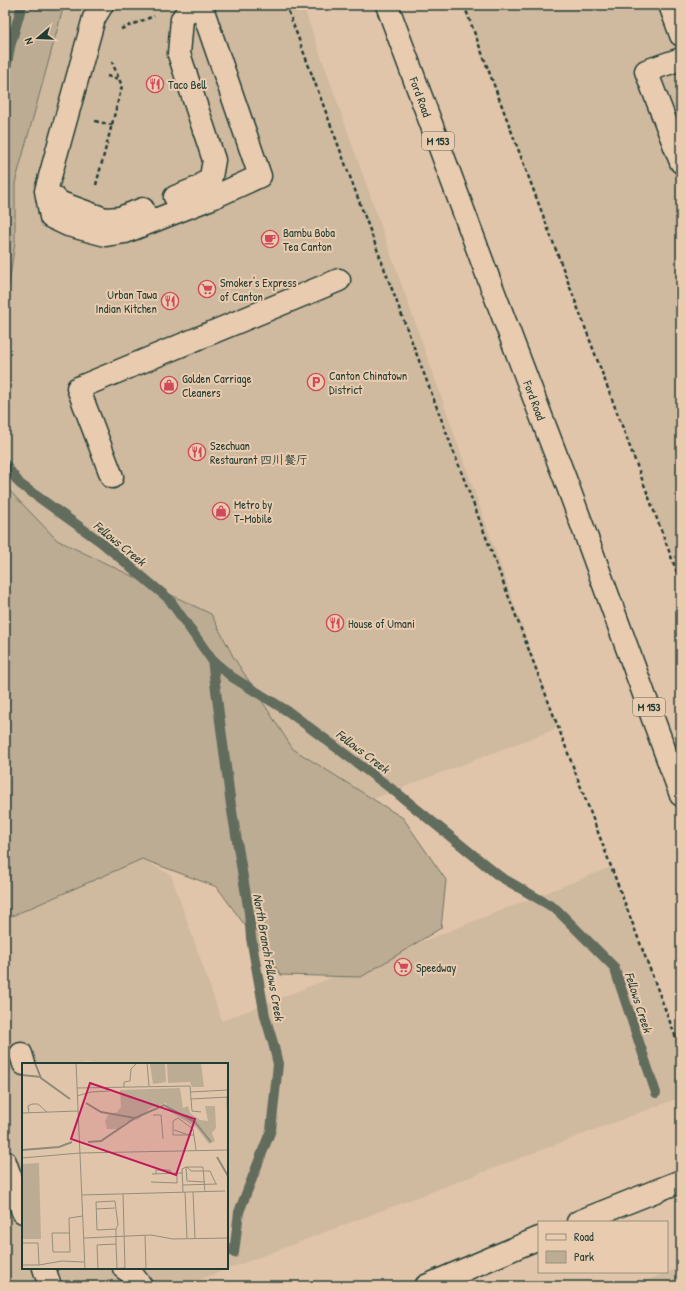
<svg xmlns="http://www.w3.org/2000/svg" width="686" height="1291" viewBox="0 0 686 1291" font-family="'Patrick Hand','LXGW WenKai TC',sans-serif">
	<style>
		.built { fill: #cfb99f; fill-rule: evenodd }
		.green { fill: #bdac94; stroke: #6e7464 }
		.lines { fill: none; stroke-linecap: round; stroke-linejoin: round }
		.stream { stroke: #626c5d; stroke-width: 10 }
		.minor-casing { stroke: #1f3d34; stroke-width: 25 }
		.major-casing { stroke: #1f3d34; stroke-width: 25 }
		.path { stroke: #1f3d34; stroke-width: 2.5; stroke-dasharray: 4 3; stroke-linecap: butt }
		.minor { stroke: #e9cbaf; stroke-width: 22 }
		.major { stroke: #e9cbaf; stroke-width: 22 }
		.labels { text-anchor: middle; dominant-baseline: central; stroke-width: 4; stroke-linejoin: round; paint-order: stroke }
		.shield { fill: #e9cbaf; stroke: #5c6859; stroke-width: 1 }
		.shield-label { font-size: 11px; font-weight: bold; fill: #1f3d34 }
		.poi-label { font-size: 12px; fill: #1f3d34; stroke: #e9cbaf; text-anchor: start }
		.street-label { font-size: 12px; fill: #1f3d34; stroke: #e9cbaf }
		.water-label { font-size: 13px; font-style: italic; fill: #2a453b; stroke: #e9cbaf }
		.inset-river { fill: none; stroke: #8e8b78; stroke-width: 2 }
		.inset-road { fill: none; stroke: #938f7b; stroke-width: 1 }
		.view { fill: #c2185b; fill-opacity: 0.15; stroke: #c2185b; stroke-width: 2 }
		.inset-edge { fill: none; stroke: #1f3d34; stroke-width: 2 }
	</style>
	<rect width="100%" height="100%" fill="#e1c5aa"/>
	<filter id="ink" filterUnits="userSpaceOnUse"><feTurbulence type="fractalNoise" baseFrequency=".025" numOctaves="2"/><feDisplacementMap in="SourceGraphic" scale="8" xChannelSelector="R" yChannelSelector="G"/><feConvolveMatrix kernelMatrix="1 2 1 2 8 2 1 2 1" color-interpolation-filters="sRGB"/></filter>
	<g filter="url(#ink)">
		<path class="built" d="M 64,5 L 303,5 L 558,728 L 373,799 L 293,749 L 234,658 L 211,614 L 57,540 L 5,486 L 5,312 L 15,242 L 14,183 Z
			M 462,5 L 681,5 L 681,579 L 681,578 Z
			M 142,859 L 171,875 L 222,1021 L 611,867 L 681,1055 L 681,1097 L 183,1286 L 5,1286 L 5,919 ZM 23,1064 L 227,1064 L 227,1268 L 23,1268 Z
			M 681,1267 L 681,1286 L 632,1286 Z"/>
		<path class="green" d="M 5,5 L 64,5 L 15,183 L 15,242 L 5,312 Z
			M 5,486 L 57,540 L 211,614 L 234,658 L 293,749 L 403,818 L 446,880 L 441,928 L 361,977 L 281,975 L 217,887 L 142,859 L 5,919 Z"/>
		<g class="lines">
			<path class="stream" d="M 5,74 L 10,47 L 22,5
				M 5,464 L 20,484 L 101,542 L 169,599 L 212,660 L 232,677 L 289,712 L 397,793 L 499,876 L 556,909 L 614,967 L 656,1093
				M 212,660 L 231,805 L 249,913 L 251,938 L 265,1016 L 273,1043 L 278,1064 L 271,1130 L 239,1212 L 234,1253"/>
			<defs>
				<path id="minor" d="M 102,5 L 94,18 L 46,191 L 51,217 L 68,225 L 106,235 L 125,232 L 214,197 L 260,176 L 201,5
					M 670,5 L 681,35
					M 681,59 L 646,71 L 681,162
					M 46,191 L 61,203 L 105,219 L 120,218 L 143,209
					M 175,197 L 200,187 L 211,177 L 214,160 L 179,54 L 182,19 L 193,5
					M 112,477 L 78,388 L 339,280
					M 21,1054 L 24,1064
					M 5,1162 L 23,1212
					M 44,1268 L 50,1286
					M 124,1268 L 131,1273 L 141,1286"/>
				<g id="major">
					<path id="s1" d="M 387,5 L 488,277 L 567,484 L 681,795"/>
					<path d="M 578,1222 L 681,1181"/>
					<path d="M 426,1286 L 539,1238"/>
				</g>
			</defs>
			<use href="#minor" class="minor-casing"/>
			<use href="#major" class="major-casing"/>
			<path class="path" d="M 286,5 L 390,284 L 681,1051
				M 464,5 L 681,583
				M 121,29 L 154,16
				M 107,76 L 119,79
				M 95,121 L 112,125
				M 96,185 L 122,86 L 112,62"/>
			<use href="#minor" class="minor"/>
			<use href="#major" class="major"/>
		</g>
	</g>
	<defs>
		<symbol id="restaurant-ring" viewBox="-11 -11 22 22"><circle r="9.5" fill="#e9cbaf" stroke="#d1495b" stroke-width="1.5"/><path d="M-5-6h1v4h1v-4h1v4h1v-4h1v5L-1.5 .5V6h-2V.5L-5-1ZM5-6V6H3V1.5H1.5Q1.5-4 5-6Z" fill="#d1495b"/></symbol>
		<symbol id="cafe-ring" viewBox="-11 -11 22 22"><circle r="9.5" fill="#e9cbaf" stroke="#d1495b" stroke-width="1.5"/><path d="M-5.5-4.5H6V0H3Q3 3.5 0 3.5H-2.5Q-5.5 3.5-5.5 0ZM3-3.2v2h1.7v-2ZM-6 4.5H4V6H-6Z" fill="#d1495b"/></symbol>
		<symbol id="supermarket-ring" viewBox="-11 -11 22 22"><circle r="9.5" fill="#e9cbaf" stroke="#d1495b" stroke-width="1.5"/><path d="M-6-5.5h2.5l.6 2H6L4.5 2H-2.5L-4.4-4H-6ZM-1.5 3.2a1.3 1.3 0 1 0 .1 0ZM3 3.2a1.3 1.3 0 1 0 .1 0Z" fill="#d1495b"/></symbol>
		<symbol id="parking-ring" viewBox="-11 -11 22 22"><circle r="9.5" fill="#e9cbaf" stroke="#d1495b" stroke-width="1.5"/><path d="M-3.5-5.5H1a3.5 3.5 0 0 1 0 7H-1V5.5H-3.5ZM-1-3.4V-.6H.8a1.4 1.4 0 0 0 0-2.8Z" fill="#d1495b"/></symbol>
		<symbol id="shop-ring" viewBox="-11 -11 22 22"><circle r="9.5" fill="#e9cbaf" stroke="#d1495b" stroke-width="1.5"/><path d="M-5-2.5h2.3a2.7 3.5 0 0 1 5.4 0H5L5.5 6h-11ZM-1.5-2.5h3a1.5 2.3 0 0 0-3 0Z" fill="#d1495b"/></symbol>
	</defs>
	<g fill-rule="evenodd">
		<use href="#restaurant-ring" x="145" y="74" width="20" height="20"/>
		<use href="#cafe-ring" x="260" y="229" width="20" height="20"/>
		<use href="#supermarket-ring" x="197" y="279" width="20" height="20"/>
		<use href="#restaurant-ring" x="160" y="291" width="20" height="20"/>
		<use href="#parking-ring" x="306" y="372" width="20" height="20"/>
		<use href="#shop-ring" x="159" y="375" width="20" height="20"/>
		<use href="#restaurant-ring" x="187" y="442" width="20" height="20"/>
		<use href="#shop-ring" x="211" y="501" width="20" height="20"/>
		<use href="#restaurant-ring" x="325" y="613" width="20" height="20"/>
		<use href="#supermarket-ring" x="393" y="957" width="20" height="20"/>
	</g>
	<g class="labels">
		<g class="shield">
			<rect x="422" y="132" width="32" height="18" rx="3"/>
			<rect x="633" y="698" width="32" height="18" rx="3"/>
		</g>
		<g class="shield-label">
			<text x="438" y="141">M 153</text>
			<text x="649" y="707">M 153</text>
		</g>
		<g class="poi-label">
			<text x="168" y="84">Taco Bell</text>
			<text x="283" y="232">Bambu Boba<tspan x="283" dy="14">Tea Canton</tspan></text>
			<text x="220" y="282">Smoker's Express<tspan x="220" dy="14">of Canton</tspan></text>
			<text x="157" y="294" text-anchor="end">Urban Tawa<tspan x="157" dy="14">Indian Kitchen</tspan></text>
			<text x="329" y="375">Canton Chinatown<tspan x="329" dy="14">District</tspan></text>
			<text x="182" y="378">Golden Carriage<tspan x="182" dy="14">Cleaners</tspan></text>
			<text x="210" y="445">Szechuan<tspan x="210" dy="14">Restaurant 四川餐厅</tspan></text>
			<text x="234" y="504">Metro by<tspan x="234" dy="14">T-Mobile</tspan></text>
			<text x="348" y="623">House of Umani</text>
			<text x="416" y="967">Speedway</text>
		</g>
		<g class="street-label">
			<text stroke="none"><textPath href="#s1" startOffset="98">Ford Road</textPath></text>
			<text stroke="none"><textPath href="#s1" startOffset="422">Ford Road</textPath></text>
		</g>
		<g class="water-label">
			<text transform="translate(120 543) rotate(39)">Fellows Creek</text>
			<text transform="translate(363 751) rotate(37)">Fellows Creek</text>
			<text transform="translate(269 957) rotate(80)">North Branch Fellows Creek</text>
			<text transform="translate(639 1002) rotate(72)">Fellows Creek</text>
		</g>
	</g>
	<g transform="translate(22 1063)">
		<rect width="206" height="206" fill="#e1c5aa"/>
		<path d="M 143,0 L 144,19 L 131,21 L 128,1 ZM 145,0 L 179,0 L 182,24 L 170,24 L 168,19 L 146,20 ZM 158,25 L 161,45 L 166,43 L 168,50 L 178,57 L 186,58 L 183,43 L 193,43 L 194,65 L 190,70 L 193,78 L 187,81 L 174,64 L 147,48 L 144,40 L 127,46 L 117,56 L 104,59 L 95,66 L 85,66 L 83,58 L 86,52 L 95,49 L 99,44 L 98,27 ZM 17,100 L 19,176 L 0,176 L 0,101 Z" fill="#bdac94"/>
		<path class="inset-river" d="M 13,0 L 19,15 L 48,36M 0,12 L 19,14M 64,40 L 79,49 L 113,55M 66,79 L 79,78 L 113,55 L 142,42 L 173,59 L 189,79M 0,87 L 37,84 L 50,79M 195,94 L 206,113"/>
		<path class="inset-road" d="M 54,0 L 63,206M 125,0 L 127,23M 102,24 L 102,19 L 108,18 L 109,6 L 115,0M 55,25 L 168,23 L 169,36 L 206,34M 168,29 L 206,27M 55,33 L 69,29 L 87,28M 205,34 L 206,64M 169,36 L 170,48 L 179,49M 0,50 L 56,48M 7,50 L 6,43 L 10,41 L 16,41 L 25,49M 131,52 L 139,52 L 141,76M 156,55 L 151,58 L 151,72 L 172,72M 156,55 L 171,66 L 174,87M 152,67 L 167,72M 0,95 L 58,90 L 206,87M 164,104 L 165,118 L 183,119M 165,104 L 169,108 L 188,108 L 194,121M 130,111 L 160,110M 134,111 L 134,107 L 148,107 L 149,111M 129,119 L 155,120 L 155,111M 161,122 L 195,121M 161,129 L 160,106 L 164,104 L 181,104 L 183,129M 163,129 L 165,176M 171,129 L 173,176M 101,131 L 103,206M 60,132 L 203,128M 74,146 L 93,145M 94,166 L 96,162 L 93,138 L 74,139 L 75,167 L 94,166 L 94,173M 48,170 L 30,170 L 31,189 L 48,189 L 47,155 L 61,153M 123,172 L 124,206M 62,175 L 129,172 L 151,176 L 206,175M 0,180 L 16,180 L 17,202 L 40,198 L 62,199M 94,181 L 95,205M 0,202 L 17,202M 76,206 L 75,182 L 94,181 L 94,173M 85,206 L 103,205"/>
		<path class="view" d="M 68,20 L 173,56 L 154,112 L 49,76 Z"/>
		<rect width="206" height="206" class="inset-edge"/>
	</g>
	<rect width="686" height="1291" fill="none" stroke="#e9cbaf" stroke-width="20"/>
	<rect x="10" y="10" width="666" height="1271" fill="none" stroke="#1f3d34" stroke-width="1.5" filter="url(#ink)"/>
	<rect x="538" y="1221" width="130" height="52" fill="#e9cbaf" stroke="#98927e"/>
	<rect x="546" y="1234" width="20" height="6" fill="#e9cbaf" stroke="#98927e"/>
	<text x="574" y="1241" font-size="12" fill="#1f3d34">Road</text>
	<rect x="546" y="1251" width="20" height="12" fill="#bdac94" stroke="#98927e"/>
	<text x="574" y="1261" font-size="12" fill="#1f3d34">Park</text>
	<g transform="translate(38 38) rotate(251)" stroke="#e9cbaf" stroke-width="3" paint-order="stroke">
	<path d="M0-3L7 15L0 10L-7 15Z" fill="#1f3d34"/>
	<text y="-6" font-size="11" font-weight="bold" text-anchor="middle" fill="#1f3d34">N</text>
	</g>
</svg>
